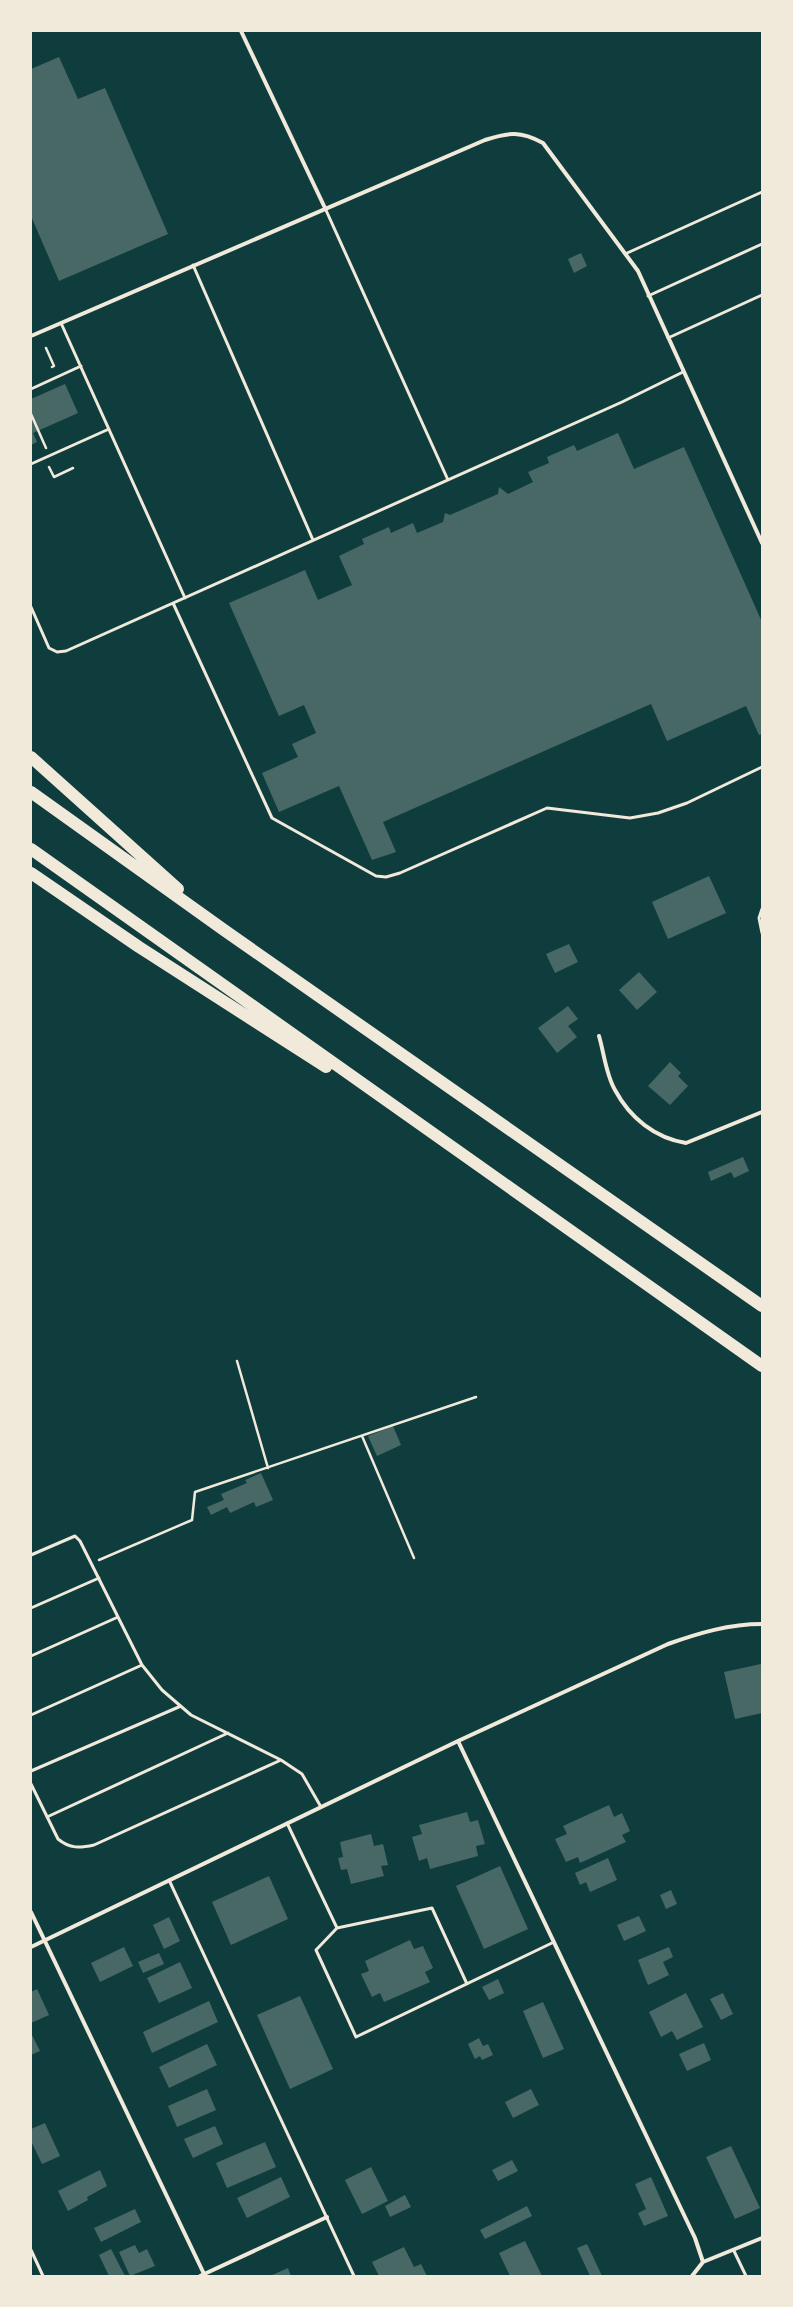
<svg xmlns="http://www.w3.org/2000/svg" width="793" height="2307" viewBox="0 0 793 2307" font-family="Karla,sans-serif">
	<style>
		.building { fill: #486865 }
		.lines { fill: none; stroke-linecap: round; stroke-linejoin: round }
		.path { stroke: #f1e9da; stroke-width: 2.5 }
		.service { stroke: #f1e9da; stroke-width: 3 }
		.minor { stroke: #f1e9da; stroke-width: 4 }
		.motorway { stroke: #f1e9da; stroke-width: 12 }
	</style>
	<rect width="100%" height="100%" fill="#0f3d3e"/>
	<path class="building" d="M 59,57 L 78,99 L 105,88 L 168,234 L 59,281 L 31,216 L 31,69 Z
		M 581,253 L 587,266 L 574,273 L 568,259 Z
		M 65,384 L 78,413 L 33,433 L 37,442 L 31,445 L 31,399 Z
		M 618,433 L 634,469 L 684,447 L 762,622 L 762,734 L 759,735 L 746,706 L 667,741 L 651,704 L 383,822 L 396,852 L 372,860 L 339,786 L 279,812 L 262,773 L 298,757 L 292,744 L 316,733 L 304,705 L 279,716 L 229,603 L 305,570 L 318,600 L 352,585 L 339,556 L 364,544 L 362,539 L 389,527 L 391,533 L 413,523 L 417,533 L 443,522 L 445,513 L 450,515 L 498,494 L 499,487 L 508,494 L 533,482 L 528,472 L 549,463 L 547,457 L 574,445 L 577,451 Z
		M 709,876 L 726,913 L 668,939 L 652,902 Z
		M 569,944 L 578,962 L 555,973 L 546,954 Z
		M 639,972 L 657,992 L 637,1010 L 619,990 Z
		M 568,1006 L 578,1019 L 568,1026 L 577,1037 L 557,1053 L 538,1028 Z
		M 670,1062 L 681,1073 L 678,1076 L 688,1086 L 670,1105 L 648,1086 Z
		M 743,1157 L 749,1171 L 734,1178 L 731,1172 L 711,1181 L 708,1172 Z
		M 393,1426 L 401,1445 L 377,1456 L 368,1436 Z
		M 261,1473 L 273,1500 L 256,1507 L 254,1502 L 230,1513 L 227,1507 L 211,1515 L 207,1507 L 224,1500 L 221,1494 L 247,1483 L 245,1480 Z
		M 761,1664 L 762,1713 L 735,1719 L 724,1672 Z
		M 609,1805 L 614,1817 L 622,1813 L 630,1831 L 622,1835 L 626,1842 L 580,1863 L 578,1857 L 566,1862 L 555,1839 L 567,1834 L 563,1826 Z
		M 467,1812 L 470,1822 L 478,1820 L 485,1844 L 476,1846 L 478,1856 L 430,1869 L 427,1858 L 419,1861 L 412,1837 L 422,1834 L 419,1825 Z
		M 371,1834 L 374,1846 L 383,1844 L 388,1865 L 381,1866 L 384,1876 L 351,1884 L 347,1869 L 341,1870 L 338,1858 L 343,1857 L 340,1842 Z
		M 608,1858 L 617,1880 L 590,1892 L 586,1882 L 580,1885 L 575,1873 Z
		M 500,1866 L 528,1929 L 484,1949 L 456,1886 Z
		M 269,1876 L 288,1919 L 231,1945 L 212,1902 Z
		M 671,1890 L 677,1904 L 666,1909 L 660,1895 Z
		M 639,1916 L 646,1931 L 624,1941 L 617,1925 Z
		M 169,1917 L 180,1941 L 164,1949 L 153,1925 Z
		M 410,1940 L 414,1949 L 423,1946 L 433,1968 L 425,1972 L 430,1982 L 384,2002 L 380,1993 L 372,1997 L 361,1974 L 369,1971 L 365,1961 Z
		M 124,1947 L 133,1966 L 100,1982 L 91,1963 Z
		M 669,1947 L 673,1957 L 663,1962 L 669,1975 L 648,1985 L 638,1960 Z
		M 159,1953 L 164,1964 L 143,1973 L 138,1962 Z
		M 180,1962 L 192,1988 L 159,2003 L 147,1978 Z
		M 498,1979 L 504,1993 L 489,2000 L 482,1987 Z
		M 37,1989 L 49,2015 L 31,2023 L 31,1992 Z
		M 686,1993 L 703,2027 L 677,2040 L 672,2031 L 661,2037 L 649,2012 Z
		M 723,1993 L 733,2014 L 721,2020 L 710,1999 Z
		M 300,1996 L 333,2069 L 290,2089 L 257,2015 Z
		M 209,2001 L 218,2022 L 152,2053 L 143,2032 Z
		M 543,2002 L 564,2049 L 543,2058 L 523,2011 Z
		M 31,2033 L 40,2051 L 31,2055 Z
		M 479,2038 L 483,2046 L 488,2044 L 493,2055 L 482,2060 L 480,2056 L 475,2059 L 468,2044 Z
		M 704,2043 L 711,2060 L 687,2071 L 679,2054 Z
		M 207,2044 L 217,2065 L 169,2088 L 159,2067 Z
		M 207,2089 L 216,2110 L 177,2127 L 168,2106 Z
		M 531,2089 L 539,2105 L 513,2118 L 505,2102 Z
		M 45,2123 L 60,2156 L 42,2164 L 31,2141 L 31,2129 Z
		M 215,2126 L 223,2144 L 193,2158 L 184,2139 Z
		M 265,2142 L 276,2167 L 227,2188 L 216,2163 Z
		M 731,2146 L 760,2208 L 735,2219 L 706,2157 Z
		M 512,2160 L 518,2171 L 498,2181 L 492,2170 Z
		M 371,2167 L 388,2201 L 362,2214 L 345,2180 Z
		M 100,2170 L 107,2186 L 87,2197 L 88,2200 L 68,2211 L 58,2191 Z
		M 281,2177 L 290,2197 L 247,2218 L 237,2198 Z
		M 651,2177 L 668,2216 L 644,2226 L 638,2213 L 646,2209 L 635,2184 Z
		M 405,2195 L 411,2207 L 390,2217 L 385,2206 Z
		M 527,2206 L 532,2216 L 485,2239 L 480,2230 Z
		M 135,2209 L 141,2222 L 101,2242 L 94,2228 Z
		M 525,2241 L 542,2276 L 510,2276 L 499,2253 Z
		M 587,2244 L 602,2276 L 590,2276 L 577,2248 Z
		M 135,2245 L 139,2253 L 147,2249 L 155,2266 L 130,2276 L 119,2252 Z
		M 404,2247 L 414,2267 L 421,2264 L 427,2276 L 379,2276 L 372,2262 Z
		M 111,2249 L 125,2276 L 109,2276 L 99,2255 Z
		M 288,2268 L 291,2276 L 270,2276 Z"/>
	<g class="lines">
		<path class="path" d="M 46,348 L 54,366 L 52,367
			M 31,414 L 46,448
			M 49,467 L 54,477 L 73,468
			M 237,1361 L 268,1468
			M 362,1436 L 414,1558
			M 99,1560 L 192,1520 L 195,1492 L 476,1397"/>
		<path class="service" d="M 325,208 L 448,480
			M 625,254 L 762,192
			M 193,265 L 313,540
			M 648,296 L 762,244
			M 61,323 L 185,598
			M 668,338 L 762,295
			M 31,389 L 81,366
			M 31,464 L 109,429
			M 173,603 L 272,818 L 376,876 L 386,877 L 400,873 L 547,808 L 630,818 L 658,813 L 687,803 L 762,767
			M 31,607 L 49,648 L 57,652 L 66,651 L 622,402 L 683,372
			M 762,909 L 759,918 L 762,933
			M 31,1555 L 75,1536 L 80,1541 L 142,1665 L 162,1690 L 191,1715 L 281,1760 L 302,1774 L 321,1807
			M 31,1608 L 99,1578
			M 31,1656 L 118,1617
			M 31,1715 L 142,1665
			M 31,1771 L 181,1706
			M 31,1784 L 58,1839 C 70,1849 80,1848 94,1845 L 281,1760
			M 47,1817 L 228,1733
			M 287,1823 L 337,1928
			M 169,1880 L 354,2276
			M 467,1984 L 432,1908 L 337,1928 L 316,1950 L 356,2037 L 554,1942
			M 31,2250 L 43,2276
			M 734,2251 L 746,2276"/>
		<path class="minor" d="M 241,31 L 325,208
			M 31,336 L 485,140 C 509,132 521,131 543,143 L 638,271 L 762,543
			M 599,1036 C 604,1053 606,1075 615,1090 C 630,1118 655,1138 686,1143 L 762,1112
			M 458,1741 L 695,2238 L 703,2262
			M 31,1912 L 205,2276
			M 31,1947 L 458,1741 L 668,1644 C 699,1633 729,1624 762,1624
			M 200,2276 L 327,2217
			M 692,2276 L 703,2262 L 762,2238"/>
		<path class="motorway" d="M 31,757 L 178,889
			M 31,792 L 224,930 L 762,1306
			M 31,849 L 762,1366
			M 31,873 L 139,947 L 326,1067"/>
	</g>
	<rect width="793" height="2307" fill="none" stroke="#f1e9da" stroke-width="64"/>
</svg>
